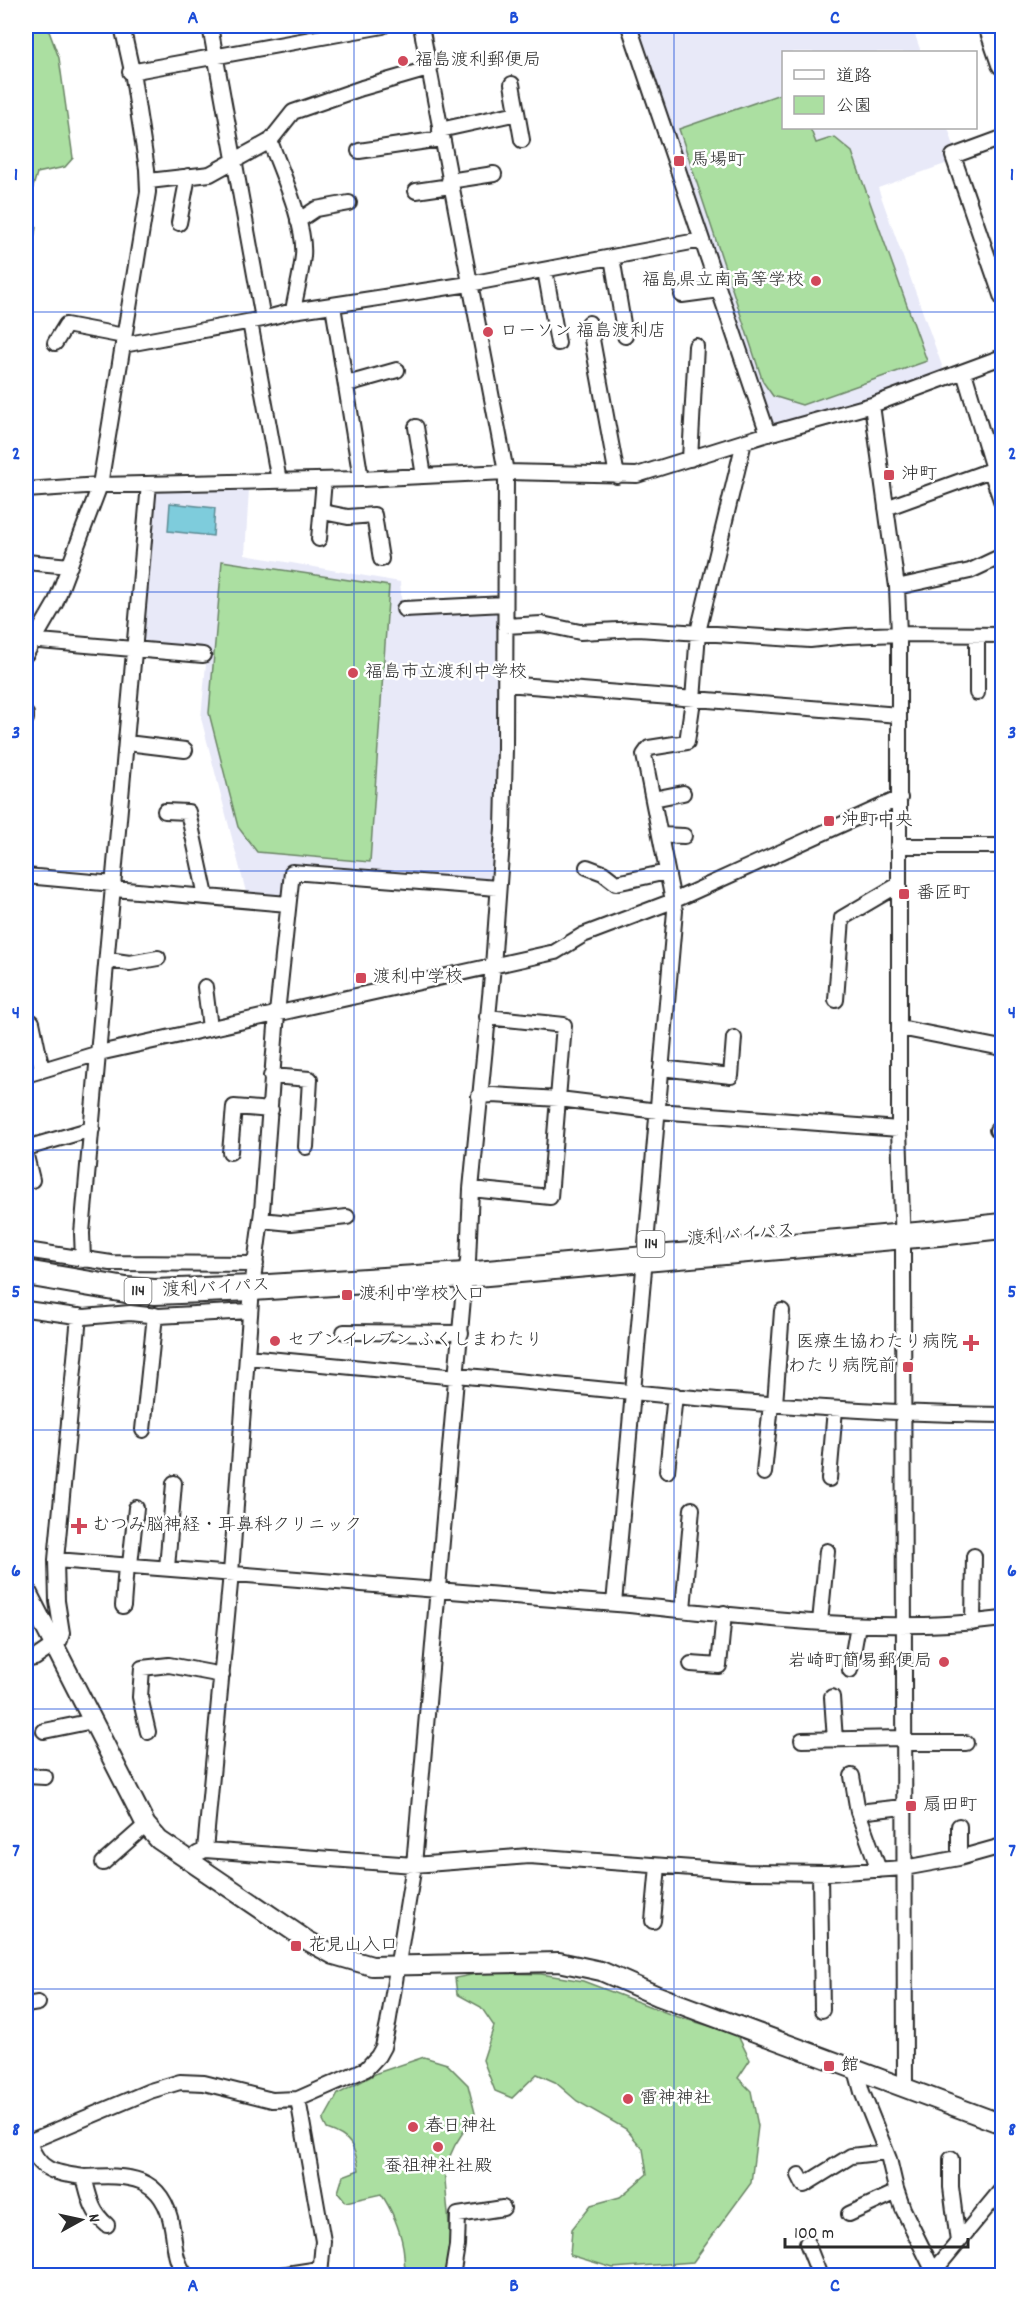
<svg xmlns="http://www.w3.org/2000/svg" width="1028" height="2301" viewBox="0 0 1028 2301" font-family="Dekko,'Klee One',sans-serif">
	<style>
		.built { fill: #e8e9f8 }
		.green { fill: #abdfa1; stroke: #6b8566; stroke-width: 1.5 }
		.water { fill: #7eccdc; stroke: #5d8c95; stroke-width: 1.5 }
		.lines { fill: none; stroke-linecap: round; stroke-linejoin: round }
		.minor-casing { stroke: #2b2b2b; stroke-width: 18 }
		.tertiary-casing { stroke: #2b2b2b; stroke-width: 22 }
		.secondary-casing { stroke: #2b2b2b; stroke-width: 24 }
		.trunk-casing { stroke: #2b2b2b; stroke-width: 28 }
		.minor { stroke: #fff; stroke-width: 14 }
		.tertiary { stroke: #fff; stroke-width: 18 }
		.secondary { stroke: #fff; stroke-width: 20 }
		.trunk { stroke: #fff; stroke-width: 24 }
		.grid { fill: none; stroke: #1d4ed8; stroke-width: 1.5; stroke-opacity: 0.55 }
		.poi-dot { fill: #d1495b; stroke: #fff; stroke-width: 2 }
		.labels { text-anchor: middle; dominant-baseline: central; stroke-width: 5; stroke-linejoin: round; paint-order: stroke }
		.shield { fill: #fff; stroke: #6b6b6b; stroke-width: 1.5 }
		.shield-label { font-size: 16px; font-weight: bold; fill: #2b2b2b }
		.poi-label { font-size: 18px; fill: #2b2b2b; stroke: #fff; text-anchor: start }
		.street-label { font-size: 18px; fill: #2b2b2b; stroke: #fff }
		.neatline { fill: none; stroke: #1d4ed8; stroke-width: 2 }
		.grid-label { font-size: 20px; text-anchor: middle; font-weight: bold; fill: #1d4ed8 }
	</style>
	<rect width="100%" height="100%" fill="#fff"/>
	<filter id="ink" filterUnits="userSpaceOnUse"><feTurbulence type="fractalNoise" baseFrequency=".0167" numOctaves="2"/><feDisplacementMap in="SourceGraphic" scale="12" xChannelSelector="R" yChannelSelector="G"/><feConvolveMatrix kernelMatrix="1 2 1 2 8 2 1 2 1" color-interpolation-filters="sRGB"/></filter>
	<g filter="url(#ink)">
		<path class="built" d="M 635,26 L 912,26 L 921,52 L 784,52 L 784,128 L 948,128 L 955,149 L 945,153 L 948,163 L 878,188 L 945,374 L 779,429 L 770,425 Z
			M 249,489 L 245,555 L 400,582 L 403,614 L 498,608 L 501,775 L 493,884 L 289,867 L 284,897 L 246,892 L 201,718 L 207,653 L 139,647 L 154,492 Z"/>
		<path class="green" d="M 26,26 L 47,26 L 59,58 L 73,158 L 65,167 L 37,173 L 26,212 L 36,227 L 26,288 Z
			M 783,93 L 784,128 L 810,128 L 816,143 L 834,137 L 852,152 L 927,361 L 802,405 L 773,396 L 763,382 L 679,129 Z
			M 222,561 L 389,586 L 370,862 L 257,852 L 238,827 L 209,713 Z
			M 482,1973 L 541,1974 L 583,1981 L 675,2016 L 737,2034 L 750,2060 L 738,2078 L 751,2091 L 758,2126 L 751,2183 L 693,2262 L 613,2268 L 570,2255 L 572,2229 L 591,2205 L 620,2197 L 647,2174 L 643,2149 L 626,2129 L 577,2101 L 555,2082 L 537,2074 L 512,2098 L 495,2091 L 483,2060 L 494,2026 L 481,2007 L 457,1994 L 455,1978 Z
			M 424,2057 L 447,2064 L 468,2085 L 475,2113 L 455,2145 L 444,2169 L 453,2270 L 450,2275 L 407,2275 C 403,2266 405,2257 403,2247 C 400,2229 391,2208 381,2194 L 346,2202 L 338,2192 L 343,2176 L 359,2170 C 355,2146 351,2137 327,2129 L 323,2121 L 338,2094 L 377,2073 Z"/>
		<path class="water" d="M 170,503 L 215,508 L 213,536 L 168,531 Z"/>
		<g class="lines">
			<defs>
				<path id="minor" d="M 210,26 L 263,319
					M 130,72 L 383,26
					M 512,84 L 522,140
					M 440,130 L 517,113
					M 1002,138 L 953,156 L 1002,298
					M 359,151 L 441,139
					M 149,181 L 210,174 L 270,141 L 293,112 L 362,88 L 428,69
					M 449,181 L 494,174
					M 416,191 L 450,186
					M 298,221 L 316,209 L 349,203
					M 179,223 L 188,176
					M 612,257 L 625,336
					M 545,270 L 558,343
					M 682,295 L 719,290
					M 333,306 L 361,479
					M 293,311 L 469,284 L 702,240
					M 250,322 L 279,481
					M 589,323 L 617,476
					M 55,343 L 66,325 L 124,336
					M 123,345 L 263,319 L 293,311 C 296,293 301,275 303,256 C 306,225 281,171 270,141
					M 964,372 L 993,469
					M 347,384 L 397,370
					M 872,405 L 1002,357
					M 416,427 L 424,476
					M 690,459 L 696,346
					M 991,471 L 1002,503
					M 26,490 L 100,485 L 361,479 L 506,472 L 637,475 L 768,434 L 629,26
					M 886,508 L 1002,466
					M 323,512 L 348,517 L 374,515 L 381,559
					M 319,539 L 324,480
					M 26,562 L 70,566
					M 897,587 L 970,571 L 1002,556
					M 404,609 L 505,604
					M 505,626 L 542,624 L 580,632 L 638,629 L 810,640 L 847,636 L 899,634 L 897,587 L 872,405 L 768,434
					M 977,635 L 977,693
					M 28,640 L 203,655
					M 26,654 L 55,604 L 100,485 L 148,192 L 147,169 L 132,71 L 122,26
					M 506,684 L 899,715
					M 26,714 L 26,719
					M 127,743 L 185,750
					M 653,799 L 683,793
					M 165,811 L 188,812 L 206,896
					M 660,835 L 684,836
					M 898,846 L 1002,846
					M 587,867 L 603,873 L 616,883 L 667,872
					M 26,876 L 114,884
					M 114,889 L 288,904
					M 108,960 L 130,963 L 158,958
					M 205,987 L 210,1028
					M 836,1000 L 842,918 L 898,885
					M 32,1022 L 42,1070
					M 900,1028 L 1002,1048
					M 661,1068 L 731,1076 L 734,1038
					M 26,1075 L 99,1053 L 555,952 L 583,935 L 673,901 L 900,798
					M 271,1076 L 310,1079 L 306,1147
					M 479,1096 L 493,1095 L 559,1099 L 658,1111 L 899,1129
					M 997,1130 L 1002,1130
					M 26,1148 L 92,1129
					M 230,1152 L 234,1107 L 271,1110
					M 26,1156 L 32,1180
					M 471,1189 L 550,1197 L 564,1025 L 487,1017
					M 261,1220 L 291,1223 L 347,1217
					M 646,1244 L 675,911 L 644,755 L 649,748 L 687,742 L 693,700 L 698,632 L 744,442
					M 26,1250 L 111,1263 L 256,1264
					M 83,1260 L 82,1233 L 149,484
					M 26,1309 L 84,1317 L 130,1313 L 158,1316 L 250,1311
					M 344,1332 L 461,1333
					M 247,1357 L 457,1377
					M 457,1375 C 639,1393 820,1413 1002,1415
					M 775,1404 L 782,1311
					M 143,1430 L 155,1315
					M 667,1471 L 675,1395
					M 764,1473 L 771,1404
					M 829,1479 L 835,1409
					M 56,1560 C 243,1574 430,1588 617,1604 C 745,1615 874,1636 1002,1619
					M 130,1565 L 136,1508
					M 167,1568 L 174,1483
					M 614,1604 L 645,1258
					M 123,1606 L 126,1565
					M 683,1609 L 692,1509
					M 820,1622 L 827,1551
					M 973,1623 L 974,1556
					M 26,1660 L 35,1658 L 54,1645 L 60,1640 L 62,1633 L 57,1601 L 56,1560 L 79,1316
					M 691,1664 L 719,1666 L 724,1613
					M 850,1670 L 858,1625
					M 832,1697 L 835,1740
					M 44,1731 L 93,1721
					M 148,1732 L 140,1697 L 142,1668 L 169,1665 L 222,1675
					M 802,1740 L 903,1738
					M 903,1743 L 966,1743
					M 26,1776 L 45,1777
					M 852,1776 L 858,1812 L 879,1870
					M 858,1812 L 903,1807
					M 205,1850 L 231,1573 L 252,1288 L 262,1211 L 277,1013 L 292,872 L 497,888
					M 197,1854 L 205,1850 L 414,1865 L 529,1856 L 747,1872 L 828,1873 L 904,1868 L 959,1858 L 1002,1846
					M 959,1858 L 959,1826
					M 103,1863 L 146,1825
					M 820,1873 L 822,2010
					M 653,1921 L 658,1866
					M 26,2005 L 38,2003
					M 856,2070 L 862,2092 L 889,2159 L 896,2189 L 903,2209 L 936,2276
					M 905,2089 L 903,1247 L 899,1129 L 899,634 L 1002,635
					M 298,2099 L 323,2241 L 320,2276
					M 29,2142 C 39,2172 55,2173 84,2177 C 89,2195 91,2212 107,2225
					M 26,2143 L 150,2091 L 180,2082 L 204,2083 L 272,2100 L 298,2099 L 366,2069 L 378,2056 L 383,2047 L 388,2024 L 414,1865 L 465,1275 L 468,1261 L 471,1189 L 493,966 L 503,828 L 505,748 L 506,472 L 421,26
					M 951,2159 L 951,2187 L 958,2242
					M 799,2175 L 804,2185 L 851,2156 L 886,2152
					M 84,2177 C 128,2175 163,2174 172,2227 C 176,2247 173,2257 186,2276
					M 849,2214 L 897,2192
					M 807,2243 L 820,2276
					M 274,2276 L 319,2269
					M 452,2276 L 457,2246 L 458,2215 L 503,2208
					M 930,2276 L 1002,2189"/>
				<path id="tertiary" d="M 26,1590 L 146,1825 L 159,1840 L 308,1941 L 334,1955 L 372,1966 L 559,1962 L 601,1971 L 658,1996 L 1002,2124"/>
				<path id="secondary" d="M 989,26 L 1002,64"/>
				<path id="trunk" d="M 26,1273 L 126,1290 L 155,1292 L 252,1288 L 465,1275 L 939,1233 L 1002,1226"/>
			</defs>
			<use href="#minor" class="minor-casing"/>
			<use href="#tertiary" class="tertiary-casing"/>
			<use href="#secondary" class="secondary-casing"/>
			<use href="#trunk" class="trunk-casing"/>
			<use href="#minor" class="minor"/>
			<use href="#tertiary" class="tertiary"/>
			<use href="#secondary" class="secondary"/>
			<use href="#trunk" class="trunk"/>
		</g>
	</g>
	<path class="grid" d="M 354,26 L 354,2276M 674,26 L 674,2276M 26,312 L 1002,312M 26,592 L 1002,592M 26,871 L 1002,871M 26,1150 L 1002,1150M 26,1430 L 1002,1430M 26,1709 L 1002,1709M 26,1989 L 1002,1989"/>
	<g class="poi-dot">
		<circle cx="403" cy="61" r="6"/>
		<rect x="673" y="155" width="12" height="12" rx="3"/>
		<circle cx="816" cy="281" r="6"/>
		<circle cx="488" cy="332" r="6"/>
		<rect x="883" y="469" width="12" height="12" rx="3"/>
		<circle cx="353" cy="673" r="6"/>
		<rect x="823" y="815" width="12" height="12" rx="3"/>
		<rect x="898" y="888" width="12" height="12" rx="3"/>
		<rect x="355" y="972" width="12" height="12" rx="3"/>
		<rect x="341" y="1289" width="12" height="12" rx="3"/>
		<circle cx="275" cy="1341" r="6"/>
		<path d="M968 1334h6v6h6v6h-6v6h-6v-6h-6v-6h6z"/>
		<rect x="902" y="1361" width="12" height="12" rx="3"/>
		<path d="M76 1517h6v6h6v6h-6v6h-6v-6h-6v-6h6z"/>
		<circle cx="944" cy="1662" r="6"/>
		<rect x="905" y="1800" width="12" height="12" rx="3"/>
		<rect x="290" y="1940" width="12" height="12" rx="3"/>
		<rect x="823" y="2060" width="12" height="12" rx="3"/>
		<circle cx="628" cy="2099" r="6"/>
		<circle cx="413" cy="2127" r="6"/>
		<circle cx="438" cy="2147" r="6"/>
	</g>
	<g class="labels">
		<g class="shield">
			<rect x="637.5" y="1231" width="27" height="26" rx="4.5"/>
			<rect x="124.5" y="1278" width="27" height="26" rx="4.5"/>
		</g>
		<g class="shield-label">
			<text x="651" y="1244">114</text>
			<text x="138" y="1291">114</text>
		</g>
		<g class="poi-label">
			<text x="415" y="61">福島渡利郵便局</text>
			<text x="691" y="161">馬場町</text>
			<text x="804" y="281" text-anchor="end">福島県立南高等学校</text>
			<text x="500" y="332">ローソン 福島渡利店</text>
			<text x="901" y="475">沖町</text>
			<text x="365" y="673">福島市立渡利中学校</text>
			<text x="841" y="821">沖町中央</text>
			<text x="916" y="894">番匠町</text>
			<text x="373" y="978">渡利中学校</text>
			<text x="359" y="1295">渡利中学校入口</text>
			<text x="287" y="1341">セブンイレブン ふくしまわたり</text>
			<text x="958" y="1343" text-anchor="end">医療生協わたり病院</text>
			<text x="896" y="1367" text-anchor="end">わたり病院前</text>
			<text x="92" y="1526">むつみ脳神経・耳鼻科クリニック</text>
			<text x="932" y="1662" text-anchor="end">岩崎町簡易郵便局</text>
			<text x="923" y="1806">扇田町</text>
			<text x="308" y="1946">花見山入口</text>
			<text x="841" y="2066">館</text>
			<text x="640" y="2099">雷神神社</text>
			<text x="425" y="2127">春日神社</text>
			<text x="438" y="2167" text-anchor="middle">蚕祖神社社殿</text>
		</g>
		<g class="street-label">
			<text transform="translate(741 1236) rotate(-5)">渡利バイパス</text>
			<text transform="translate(216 1289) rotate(-3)">渡利バイパス</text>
		</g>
	</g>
	<rect width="1028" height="2301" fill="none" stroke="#fff" stroke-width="66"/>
	<rect x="782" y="51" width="195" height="78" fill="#ffffff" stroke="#aaaaaa" stroke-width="1.5"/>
	<rect x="794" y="70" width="30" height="9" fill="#ffffff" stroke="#aaaaaa" stroke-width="1.5"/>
	<text x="836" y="81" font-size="18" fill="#2b2b2b">道路</text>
	<rect x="794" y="96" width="30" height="18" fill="#abdfa1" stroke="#aaaaaa" stroke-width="1.5"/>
	<text x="836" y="111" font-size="18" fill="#2b2b2b">公園</text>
	<g transform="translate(81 2220) rotate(82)" stroke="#ffffff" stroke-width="4.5" paint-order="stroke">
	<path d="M0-4.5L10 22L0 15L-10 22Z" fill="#2b2b2b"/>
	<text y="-9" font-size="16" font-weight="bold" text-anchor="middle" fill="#2b2b2b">N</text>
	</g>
	<path d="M785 2238v9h183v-9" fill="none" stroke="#2b2b2b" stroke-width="3"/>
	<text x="794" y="2238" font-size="18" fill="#2b2b2b" stroke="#ffffff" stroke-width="4.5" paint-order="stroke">100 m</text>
	<rect x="33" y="33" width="962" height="2235" class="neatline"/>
	<g class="grid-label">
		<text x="193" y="23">A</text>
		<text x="514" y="23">B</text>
		<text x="835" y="23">C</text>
		<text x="16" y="180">1</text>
		<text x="1012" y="180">1</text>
		<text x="16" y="459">2</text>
		<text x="1012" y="459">2</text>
		<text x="16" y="738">3</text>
		<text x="1012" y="738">3</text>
		<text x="16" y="1018">4</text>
		<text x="1012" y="1018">4</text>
		<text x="16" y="1297">5</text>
		<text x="1012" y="1297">5</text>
		<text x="16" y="1576">6</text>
		<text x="1012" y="1576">6</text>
		<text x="16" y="1856">7</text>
		<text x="1012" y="1856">7</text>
		<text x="16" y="2135">8</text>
		<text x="1012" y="2135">8</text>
		<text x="193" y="2291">A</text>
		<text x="514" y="2291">B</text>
		<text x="835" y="2291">C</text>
	</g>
</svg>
